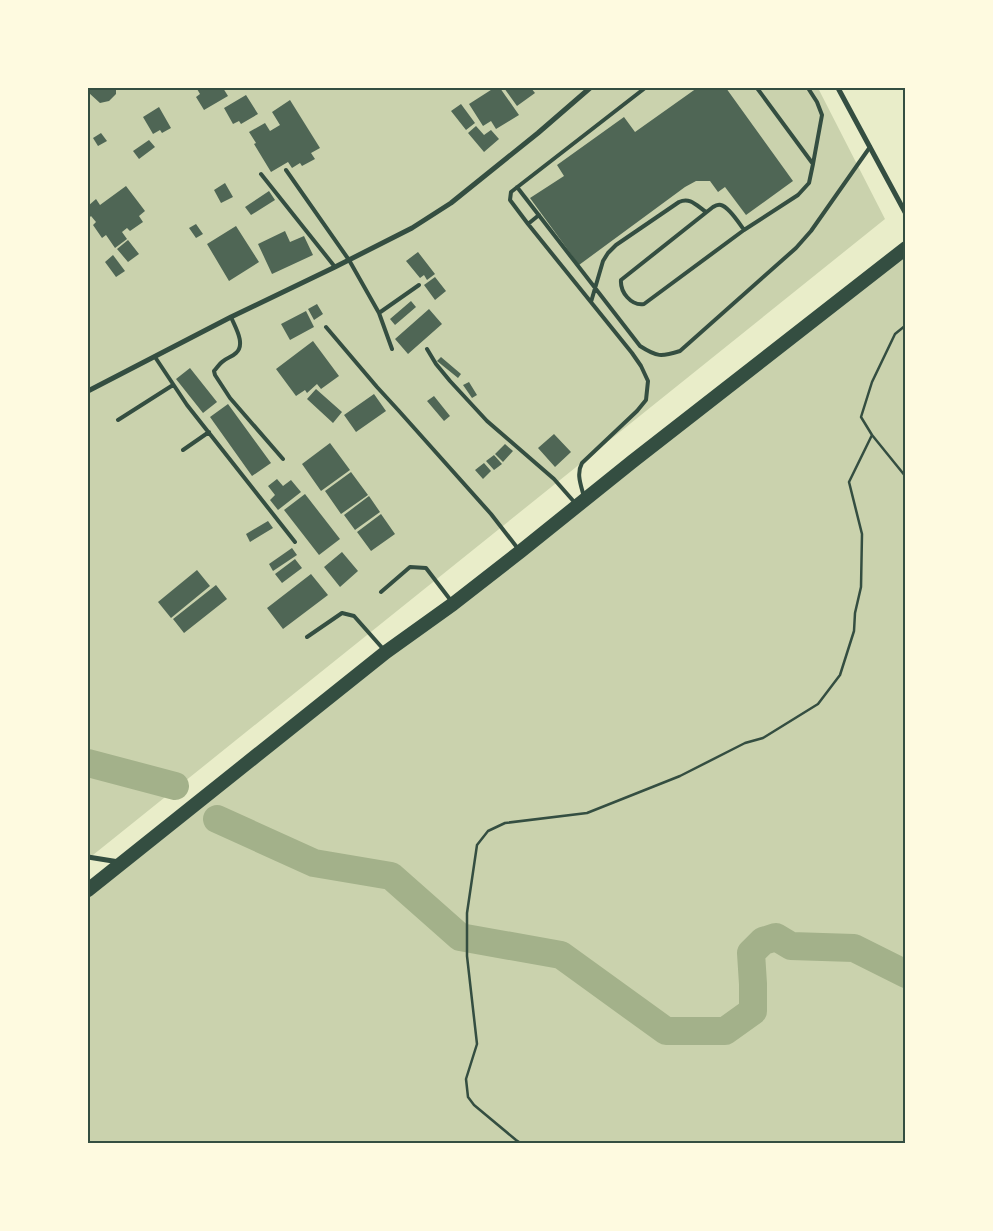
<svg xmlns="http://www.w3.org/2000/svg" width="993" height="1231" viewBox="0 0 993 1231" font-family="'Asap Condensed',sans-serif">
	<style>
		.green { fill: #cad2ad }
		.lines { fill: none; stroke-linecap: round; stroke-linejoin: round }
		.river { stroke: #a3b18a; stroke-width: 28 }
		.building { fill: #4f6655 }
		.path { stroke: #344e41; stroke-width: 2.5 }
		.service { stroke: #344e41; stroke-width: 4 }
		.minor { stroke: #344e41; stroke-width: 5 }
		.trunk { stroke: #344e41; stroke-width: 14 }
		.neatline { fill: none; stroke: #344e41; stroke-width: 2 }
	</style>
	<rect width="100%" height="100%" fill="#e9edc9"/>
	<path class="green" d="M 88,88 L 818,88 L 885,219 L 88,859 Z
		M 905,253 L 905,1143 L 88,1143 L 88,894 Z"/>
	<g class="lines">
		<path class="river" d="M 88,763 L 175,786
			M 217,819 L 314,863 L 391,876 L 460,937 L 561,955 L 666,1031 L 725,1031 L 753,1011 L 753,984 L 751,953 L 763,941 L 776,937 L 791,946 L 854,948 L 906,974"/>
	</g>
	<path class="building" d="M 88,88 L 116,88 L 116,94 L 109,101 L 100,103 L 89,93 L 88,91 Z
		M 199,88 L 223,88 L 228,96 L 204,110 L 196,97 L 200,94 L 197,89 Z
		M 494,88 L 500,88 L 519,115 L 496,129 L 491,121 L 483,126 L 469,104 Z
		M 504,88 L 531,88 L 535,93 L 517,106 Z
		M 697,88 L 726,88 L 793,181 L 746,215 L 725,187 L 718,192 L 710,181 L 696,181 L 685,187 L 579,265 L 530,198 L 564,176 L 557,165 L 624,117 L 635,132 Z
		M 246,95 L 258,114 L 241,124 L 239,121 L 233,124 L 224,108 Z
		M 290,100 L 320,148 L 311,153 L 315,159 L 302,166 L 300,163 L 292,168 L 288,162 L 271,172 L 254,144 L 256,143 L 249,132 L 265,123 L 270,131 L 280,125 L 272,112 Z
		M 461,104 L 475,123 L 466,130 L 451,111 Z
		M 159,107 L 171,128 L 162,133 L 160,130 L 153,134 L 143,117 Z
		M 476,126 L 484,135 L 491,130 L 499,139 L 484,152 L 468,133 Z
		M 101,133 L 107,141 L 98,146 L 93,138 Z
		M 149,140 L 155,147 L 139,159 L 133,151 Z
		M 225,183 L 233,197 L 221,203 L 214,190 Z
		M 126,186 L 145,211 L 139,216 L 143,222 L 130,231 L 127,228 L 122,232 L 127,239 L 115,248 L 106,235 L 102,238 L 93,225 L 96,222 L 91,216 L 89,218 L 88,216 L 88,206 L 96,199 L 100,205 Z
		M 269,191 L 275,200 L 251,215 L 245,207 Z
		M 196,224 L 203,234 L 196,238 L 189,228 Z
		M 236,226 L 259,262 L 229,281 L 207,244 Z
		M 285,231 L 290,242 L 304,236 L 313,255 L 272,274 L 258,244 Z
		M 128,240 L 139,254 L 128,262 L 117,249 Z
		M 418,252 L 435,274 L 427,280 L 424,275 L 420,278 L 406,261 Z
		M 113,255 L 125,271 L 116,277 L 105,262 Z
		M 435,277 L 446,291 L 435,300 L 424,285 Z
		M 411,301 L 416,307 L 395,325 L 390,319 Z
		M 317,304 L 323,314 L 314,320 L 308,309 Z
		M 429,309 L 442,324 L 408,354 L 395,339 Z
		M 306,311 L 314,327 L 290,340 L 281,324 Z
		M 313,341 L 339,376 L 321,389 L 317,384 L 307,393 L 305,390 L 296,396 L 276,369 Z
		M 441,357 L 461,374 L 458,378 L 437,361 Z
		M 190,368 L 217,402 L 203,413 L 176,379 Z
		M 469,382 L 477,395 L 472,398 L 463,385 Z
		M 316,389 L 342,412 L 333,423 L 307,399 Z
		M 374,394 L 386,411 L 356,432 L 344,415 Z
		M 434,396 L 450,416 L 444,421 L 427,401 Z
		M 228,404 L 271,463 L 252,476 L 210,417 Z
		M 554,434 L 571,452 L 555,467 L 538,448 Z
		M 330,443 L 350,470 L 321,491 L 302,464 Z
		M 505,444 L 513,451 L 503,462 L 495,454 Z
		M 494,455 L 502,464 L 494,470 L 486,461 Z
		M 484,463 L 491,471 L 483,479 L 475,470 Z
		M 351,472 L 368,495 L 341,514 L 325,491 Z
		M 277,479 L 283,486 L 291,480 L 301,492 L 278,510 L 270,500 L 275,495 L 268,486 Z
		M 305,494 L 340,539 L 319,555 L 284,510 Z
		M 369,496 L 380,512 L 355,530 L 344,515 Z
		M 381,514 L 395,534 L 371,551 L 357,532 Z
		M 268,521 L 273,528 L 250,542 L 246,534 Z
		M 292,548 L 297,555 L 273,571 L 269,564 Z
		M 342,552 L 358,571 L 340,587 L 324,567 Z
		M 295,559 L 302,568 L 282,583 L 275,574 Z
		M 197,570 L 210,586 L 171,618 L 158,602 Z
		M 311,574 L 328,595 L 283,629 L 267,608 Z
		M 216,585 L 227,599 L 184,633 L 173,619 Z"/>
	<g class="lines">
		<path class="path" d="M 872,435 L 906,477
			M 522,1144 L 516,1140 L 474,1105 L 468,1097 L 466,1079 L 477,1044 L 467,956 L 467,913 L 477,845 L 488,831 L 505,823 L 587,813 L 680,776 L 745,743 L 763,738 L 818,704 L 840,675 L 854,631 L 855,613 L 861,587 L 862,534 L 849,482 L 872,435 L 861,417 L 872,382 L 895,334 L 906,325"/>
		<path class="service" d="M 808,88 L 817,102 L 822,115 L 813,164
			M 286,170 L 349,260 L 379,313 L 392,349
			M 261,174 L 335,267
			M 517,187 L 640,346 C 657,357 661,357 680,351 L 796,248 L 811,231 L 870,147
			M 528,224 L 539,215
			M 744,230 C 739,223 729,207 721,205 C 718,204 716,205 713,207 L 621,280 C 620,292 631,306 644,304 L 744,230 L 798,195 L 809,183 L 813,164 L 757,88
			M 591,302 L 603,261 L 608,253 L 616,245 L 679,202 C 690,197 696,205 706,212
			M 379,313 L 419,285
			M 231,317 C 235,327 246,344 236,353 C 232,357 226,358 222,362 C 219,364 217,368 214,371 L 215,375 L 230,398 L 283,459
			M 326,327 L 377,387 L 399,411 L 491,514 L 519,550
			M 427,349 L 436,364 L 450,381 L 487,421 L 554,479 L 576,504
			M 155,357 L 187,405 L 295,542
			M 118,420 L 173,385
			M 183,450 L 209,432
			M 584,497 C 581,485 576,474 582,463 L 637,411 L 646,400 L 648,381 L 641,366 L 632,353 L 528,224 L 510,200 L 511,192 L 645,88
			M 381,592 L 410,567 L 426,568 L 452,602
			M 307,637 L 342,613 L 354,616 L 385,651"/>
		<path class="minor" d="M 838,88 L 906,214
			M 88,391 L 231,317 L 335,267 L 412,228 L 451,203 L 538,133 L 590,88
			M 88,857 L 119,862"/>
		<path class="trunk" d="M 88,890 L 386,652 L 453,604 L 521,551 L 633,461 L 906,248"/>
	</g>
	<rect width="993" height="1231" fill="none" stroke="#fefae0" stroke-width="178"/>
	<rect x="89" y="89" width="815" height="1053" class="neatline"/>
</svg>
